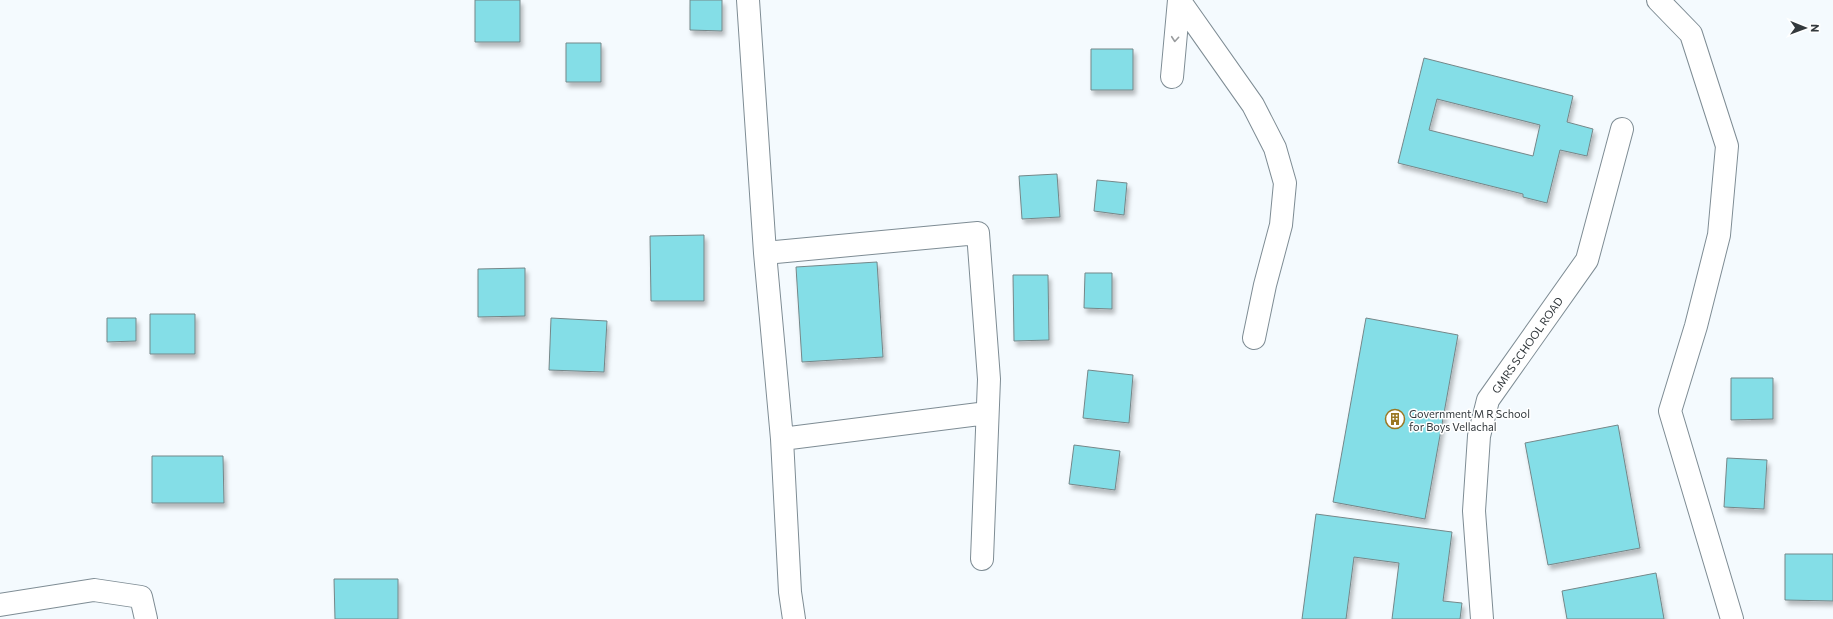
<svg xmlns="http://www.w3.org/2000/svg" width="1833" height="619" viewBox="0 0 1833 619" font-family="Commissioner,sans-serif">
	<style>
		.building { fill: #84dee7; stroke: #758789; fill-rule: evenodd; filter: url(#shadow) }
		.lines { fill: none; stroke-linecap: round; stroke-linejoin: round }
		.minor-casing { stroke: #7e8c94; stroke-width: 24 }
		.minor { stroke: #fff; stroke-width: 22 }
		.oneway { stroke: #999c9e }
		.labels { text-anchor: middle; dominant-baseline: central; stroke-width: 3; stroke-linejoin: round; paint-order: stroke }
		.street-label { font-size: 11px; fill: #33393d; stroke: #fff }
		.poi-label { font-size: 11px; fill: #33393d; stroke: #fff; text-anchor: start }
	</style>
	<defs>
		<filter id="shadow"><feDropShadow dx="2.5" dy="4.5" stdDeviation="2" flood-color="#0004"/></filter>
	</defs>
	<rect width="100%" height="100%" fill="#f4fafe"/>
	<path class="building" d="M 475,0 L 520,0 L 520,42 L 475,42 Z
		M 690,0 L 722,0 L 722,31 L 690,30 Z
		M 566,43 L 601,43 L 601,82 L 566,82 Z
		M 1091,49 L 1133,49 L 1133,90 L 1091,90 Z
		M 1424,58 L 1573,96 L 1567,122 L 1593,129 L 1587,156 L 1560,150 L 1547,203 L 1523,197 L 1523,194 L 1398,163 ZM 1437,99 L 1540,125 L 1533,156 L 1429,130 Z
		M 1057,174 L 1060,217 L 1022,219 L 1019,176 Z
		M 1097,180 L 1127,183 L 1124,215 L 1094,211 Z
		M 704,235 L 704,301 L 651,301 L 650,236 Z
		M 877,262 L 883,357 L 802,362 L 796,267 Z
		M 525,268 L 525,316 L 478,317 L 478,269 Z
		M 1085,273 L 1112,273 L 1112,309 L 1084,308 Z
		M 1013,275 L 1048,275 L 1049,340 L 1014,341 Z
		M 150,314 L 195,314 L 195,354 L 150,354 Z
		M 107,318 L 136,318 L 136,341 L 107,342 Z
		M 551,318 L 607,321 L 604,372 L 549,370 Z
		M 1366,318 L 1458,335 L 1425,519 L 1333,502 Z
		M 1088,370 L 1133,375 L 1129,423 L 1083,418 Z
		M 1731,378 L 1773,378 L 1773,419 L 1731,420 Z
		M 1618,425 L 1640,548 L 1548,565 L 1525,443 Z
		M 1074,445 L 1120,451 L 1115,490 L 1069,484 Z
		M 152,456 L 223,456 L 224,503 L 152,503 Z
		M 1727,458 L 1767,460 L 1764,509 L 1724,507 Z
		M 1316,514 L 1452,532 L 1443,601 L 1462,603 L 1460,619 L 1392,619 L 1399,563 L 1354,557 L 1346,619 L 1302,619 Z
		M 1785,554 L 1833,554 L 1833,601 L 1785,600 Z
		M 1656,573 L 1664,619 L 1567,619 L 1562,591 Z
		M 334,579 L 398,579 L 398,619 L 335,619 Z"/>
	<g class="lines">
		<defs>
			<path id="minor" d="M 748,0 L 765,253 L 782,439 L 790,592 L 794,619
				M 1179,0 L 1253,105 L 1275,148 L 1285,183 L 1281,225 L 1265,285 L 1254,338
				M 1658,0 L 1691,34 L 1727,146 L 1719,235 L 1696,326 L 1670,411 L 1732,619
				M 1172,77 L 1179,0
				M 765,253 L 978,233 L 989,379 L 982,559
				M 782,439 L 987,413
				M 0,605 L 94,590 L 141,597 L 146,619
				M 1482,619 L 1474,511 L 1479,436 L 1488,400 L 1587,260 L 1622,129"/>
		</defs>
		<use href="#minor" class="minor-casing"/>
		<use href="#minor" class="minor"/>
	</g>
	<defs><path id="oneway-chevron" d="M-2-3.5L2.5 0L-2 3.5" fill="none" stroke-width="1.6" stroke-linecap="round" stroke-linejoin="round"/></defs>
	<use class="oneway" href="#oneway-chevron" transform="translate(1175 39) rotate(95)"/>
	<defs>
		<symbol id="building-ring" viewBox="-11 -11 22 22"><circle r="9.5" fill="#fff" stroke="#9b7723" stroke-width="1.5"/><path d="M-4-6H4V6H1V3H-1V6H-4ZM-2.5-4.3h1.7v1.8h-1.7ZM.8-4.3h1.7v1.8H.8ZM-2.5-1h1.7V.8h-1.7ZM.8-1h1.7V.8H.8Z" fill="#9b7723"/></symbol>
	</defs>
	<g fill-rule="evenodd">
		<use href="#building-ring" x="1384" y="408" width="22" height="22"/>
	</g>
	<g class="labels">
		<g class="street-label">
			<text transform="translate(1527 345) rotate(-55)">GMRS SCHOOL ROAD</text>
		</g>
		<g class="poi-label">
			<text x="1409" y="413">Government M R School<tspan x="1409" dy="13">for Boys Vellachal</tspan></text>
		</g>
	</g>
	<g transform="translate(1805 28) rotate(91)" stroke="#ffffff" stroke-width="3" paint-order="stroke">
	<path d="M0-3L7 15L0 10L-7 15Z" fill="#33393d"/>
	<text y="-6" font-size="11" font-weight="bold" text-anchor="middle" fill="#33393d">N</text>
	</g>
</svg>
